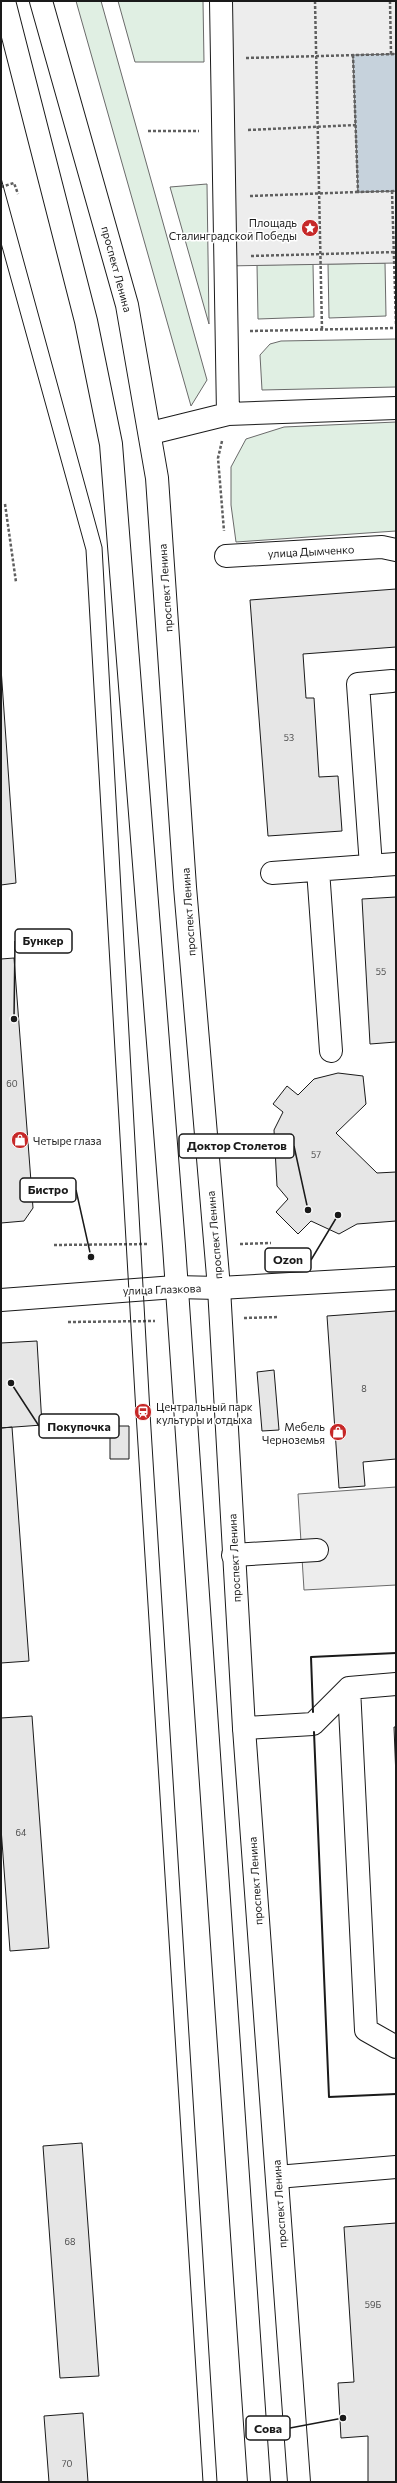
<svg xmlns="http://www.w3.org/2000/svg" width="397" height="2483" viewBox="0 0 397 2483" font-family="Commissioner,sans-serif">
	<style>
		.green { fill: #e0efe3; stroke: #6a6a6a }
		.parking { fill: #ededed; stroke: #6a6a6a }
		.water { fill: #c6d2dc; stroke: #6a6a6a }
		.building { fill: #e6e6e6; stroke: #1a1a1a }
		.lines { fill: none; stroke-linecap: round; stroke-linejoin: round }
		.minor-casing { stroke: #1a1a1a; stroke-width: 24 }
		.major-casing { stroke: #1a1a1a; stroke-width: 24 }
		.path { stroke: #5f5f5f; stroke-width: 2.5; stroke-dasharray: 3 2; stroke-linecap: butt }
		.minor { stroke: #fff; stroke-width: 22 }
		.major { stroke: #fff; stroke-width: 22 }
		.tram { stroke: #1a1a1a; stroke-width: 1 }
		.wall { stroke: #1a1a1a; stroke-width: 2 }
		.labels { text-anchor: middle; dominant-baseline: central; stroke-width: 3; stroke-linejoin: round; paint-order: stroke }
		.number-label { font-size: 9px; fill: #4d4d4d }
		.poi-label { font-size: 11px; fill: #1a1a1a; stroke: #fff; text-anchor: end }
		.street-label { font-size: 11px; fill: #1a1a1a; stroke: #fff }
		.leader { fill: none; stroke: #1a1a1a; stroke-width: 1.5 }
		.callout-dot { fill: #1a1a1a; stroke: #fff; stroke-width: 1.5 }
		.callout { fill: #fff; stroke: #1a1a1a; stroke-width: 1.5 }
		.callout-label { font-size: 12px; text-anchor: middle; font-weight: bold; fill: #1a1a1a }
	</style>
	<rect width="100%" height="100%" fill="#fff"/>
	<path class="green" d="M 76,1 L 101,1 L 207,380 L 191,406 Z
		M 118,1 L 203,1 L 204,62 L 135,62 Z
		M 207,184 L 209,324 L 170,187 Z
		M 385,263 L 386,316 L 329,318 L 328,264 Z
		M 313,264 L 314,317 L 258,319 L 257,265 Z
		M 396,339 L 396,387 L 262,390 L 260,355 L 270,344 L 281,341 Z
		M 396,422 L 396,531 L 236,542 L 231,505 L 231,467 L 246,439 L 284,427 Z"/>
	<path class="parking" d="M 221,1 L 396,1 L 396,54 L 353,56 L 358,192 L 396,191 L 396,263 L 226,266 Z
		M 396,1487 L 396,1585 L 304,1590 L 298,1494 Z"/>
	<path class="water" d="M 396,54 L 396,191 L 358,192 L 353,55 Z"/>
	<path class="building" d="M 396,589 L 396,647 L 303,654 L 306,698 L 314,698 L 319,777 L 338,776 L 342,831 L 268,836 L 250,600 Z
		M 1,668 L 16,883 L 1,885 Z
		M 396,897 L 396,1042 L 370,1044 L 362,899 Z
		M 14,958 L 33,1208 L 24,1221 L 1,1223 L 1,959 Z
		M 338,1073 L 363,1076 L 366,1104 L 336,1133 L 377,1173 L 396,1172 L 396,1221 L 357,1224 L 339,1234 L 311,1221 L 298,1234 L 276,1212 L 288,1199 L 277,1186 L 274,1130 L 283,1112 L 273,1104 L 287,1086 L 298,1095 L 314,1079 Z
		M 396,1311 L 396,1459 L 363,1462 L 365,1486 L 339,1488 L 327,1316 Z
		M 37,1341 L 42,1425 L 1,1428 L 1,1343 Z
		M 274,1370 L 279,1430 L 262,1431 L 257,1372 Z
		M 110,1426 L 129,1426 L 129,1459 L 110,1459 Z
		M 12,1427 L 29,1661 L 1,1663 L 1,1428 Z
		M 32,1716 L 49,1948 L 10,1951 L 1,1828 L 1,1718 Z
		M 394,1727 L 396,1727 L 396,1778 Z
		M 82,2143 L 99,2376 L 60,2378 L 43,2146 Z
		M 396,2223 L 396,2482 L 368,2482 L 368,2436 L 341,2438 L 338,2383 L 354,2382 L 344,2227 Z
		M 83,2413 L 88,2482 L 49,2482 L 44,2416 Z"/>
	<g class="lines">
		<defs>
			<path id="minor" d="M 221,1 L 228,414
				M 151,433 L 228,414 L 396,408
				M 226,556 L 382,547 L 396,550
				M 371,866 L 358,684 L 392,681
				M 318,870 L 331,1051
				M 272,873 L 396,864
				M 1,1300 L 175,1287 L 219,1288 L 396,1278
				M 233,1555 L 317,1550
				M 349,1688 L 366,2030 L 396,2047
				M 244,1728 L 313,1724 L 349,1688 L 396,1684
				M 277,2177 L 396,2167"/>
			<path id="major" d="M 4,1 L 86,321 L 111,444 L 174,1246 L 259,2482
				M 41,1 L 127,305 L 157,478 L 185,887 L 219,1288 L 244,1728 L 299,2482"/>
		</defs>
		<use href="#minor" class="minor-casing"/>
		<use href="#major" class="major-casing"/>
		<path class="path" d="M 315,1 L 322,330
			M 390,1 L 391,54
			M 353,55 L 358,192 L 396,191
			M 246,58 L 396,54
			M 248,130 L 356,125
			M 148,131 L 199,131
			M 1,187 L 14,183 L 18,194
			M 392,191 L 396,324
			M 250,196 L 358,192
			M 251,256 L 396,252
			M 250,331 L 396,328
			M 222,441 L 218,458 L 224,531
			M 5,504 L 16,582
			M 240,1244 L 271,1243
			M 54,1245 L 149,1244
			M 244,1318 L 279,1317
			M 68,1322 L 155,1321"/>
		<use href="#minor" class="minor"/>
		<use href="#major" class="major"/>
		<path class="tram" d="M 1,178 L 102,547 L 150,1413 L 217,2482
			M 1,243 L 86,550 L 136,1413 L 203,2482"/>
		<path class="wall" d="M 313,1712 L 311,1657 L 396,1653
			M 314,1732 L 329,2097 L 396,2094"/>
	</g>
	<defs>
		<symbol id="sight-disc" viewBox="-11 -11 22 22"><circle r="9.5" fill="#c62828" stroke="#fff"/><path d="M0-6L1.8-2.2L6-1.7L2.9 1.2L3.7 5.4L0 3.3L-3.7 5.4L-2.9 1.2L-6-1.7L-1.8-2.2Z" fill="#fff"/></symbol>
		<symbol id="shop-disc" viewBox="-11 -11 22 22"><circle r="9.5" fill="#c62828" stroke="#fff"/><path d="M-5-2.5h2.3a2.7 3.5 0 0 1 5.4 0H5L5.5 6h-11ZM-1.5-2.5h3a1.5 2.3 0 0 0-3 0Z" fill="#fff"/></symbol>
		<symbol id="station-disc" viewBox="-11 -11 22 22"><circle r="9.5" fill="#c62828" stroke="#fff"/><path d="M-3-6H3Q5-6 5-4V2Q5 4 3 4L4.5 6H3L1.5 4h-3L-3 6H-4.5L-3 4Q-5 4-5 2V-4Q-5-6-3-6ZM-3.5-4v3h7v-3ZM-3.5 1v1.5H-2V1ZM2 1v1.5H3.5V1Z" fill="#fff"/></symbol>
	</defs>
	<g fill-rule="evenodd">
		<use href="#sight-disc" x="300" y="218" width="20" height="20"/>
		<use href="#shop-disc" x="10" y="1130" width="20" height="20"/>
		<use href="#station-disc" x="133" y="1402" width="20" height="20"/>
		<use href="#shop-disc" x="328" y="1422" width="20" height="20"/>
	</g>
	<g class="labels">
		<g class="number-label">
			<text x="289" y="737">53</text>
			<text x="381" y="971">55</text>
			<text x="12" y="1083">60</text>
			<text x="316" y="1154">57</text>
			<text x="364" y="1388">8</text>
			<text x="21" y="1832">64</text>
			<text x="70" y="2241">68</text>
			<text x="373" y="2304">59Б</text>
			<text x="67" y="2463">70</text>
		</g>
		<g class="poi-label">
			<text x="297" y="222">Площадь<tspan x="297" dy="13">Сталинградской Победы</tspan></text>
			<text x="33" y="1140" text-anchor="start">Четыре глаза</text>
			<text x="156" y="1406" text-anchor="start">Центральный парк<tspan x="156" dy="13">культуры и отдыха</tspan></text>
			<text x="325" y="1426">Мебель<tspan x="325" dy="13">Черноземья</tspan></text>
		</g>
		<g class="street-label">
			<text transform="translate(117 269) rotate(75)">проспект Ленина</text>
			<text transform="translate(311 551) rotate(-3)">улица Дымченко</text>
			<text transform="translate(165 588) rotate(-94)">проспект Ленина</text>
			<text transform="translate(188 912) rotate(-94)">проспект Ленина</text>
			<text transform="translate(214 1235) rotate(-95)">проспект Ленина</text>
			<text transform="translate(162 1289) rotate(-2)">улица Глазкова</text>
			<text transform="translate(234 1558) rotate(-93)">проспект Ленина</text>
			<text transform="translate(255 1881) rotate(-94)">проспект Ленина</text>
			<text transform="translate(279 2204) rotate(-94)">проспект Ленина</text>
		</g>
	</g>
	<path class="leader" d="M14 1019L15 941M308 1210L294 1146M91 1257L76 1190M338 1215L311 1260M11 1383L39 1426M343 2418L290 2428"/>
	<g class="callout-dot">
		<circle cx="14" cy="1019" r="4"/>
		<circle cx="308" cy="1210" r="4"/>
		<circle cx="91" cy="1257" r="4"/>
		<circle cx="338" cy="1215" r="4"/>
		<circle cx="11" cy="1383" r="4"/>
		<circle cx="343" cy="2418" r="4"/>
	</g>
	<g class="callout">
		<rect x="15" y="929" width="57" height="24" rx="4"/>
		<rect x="179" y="1134" width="115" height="24" rx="4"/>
		<rect x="20" y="1178" width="56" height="24" rx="4"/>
		<rect x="265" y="1248" width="46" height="24" rx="4"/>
		<rect x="39" y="1414" width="80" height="24" rx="4"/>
		<rect x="246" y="2416" width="44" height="24" rx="4"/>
	</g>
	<g class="callout-label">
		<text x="43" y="945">Бункер</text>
		<text x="237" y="1150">Доктор Столетов</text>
		<text x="48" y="1194">Бистро</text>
		<text x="288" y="1264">Ozon</text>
		<text x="79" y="1431">Покупочка</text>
		<text x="268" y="2433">Сова</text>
	</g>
	<rect width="397" height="2483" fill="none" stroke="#1a1a1a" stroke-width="4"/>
</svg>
